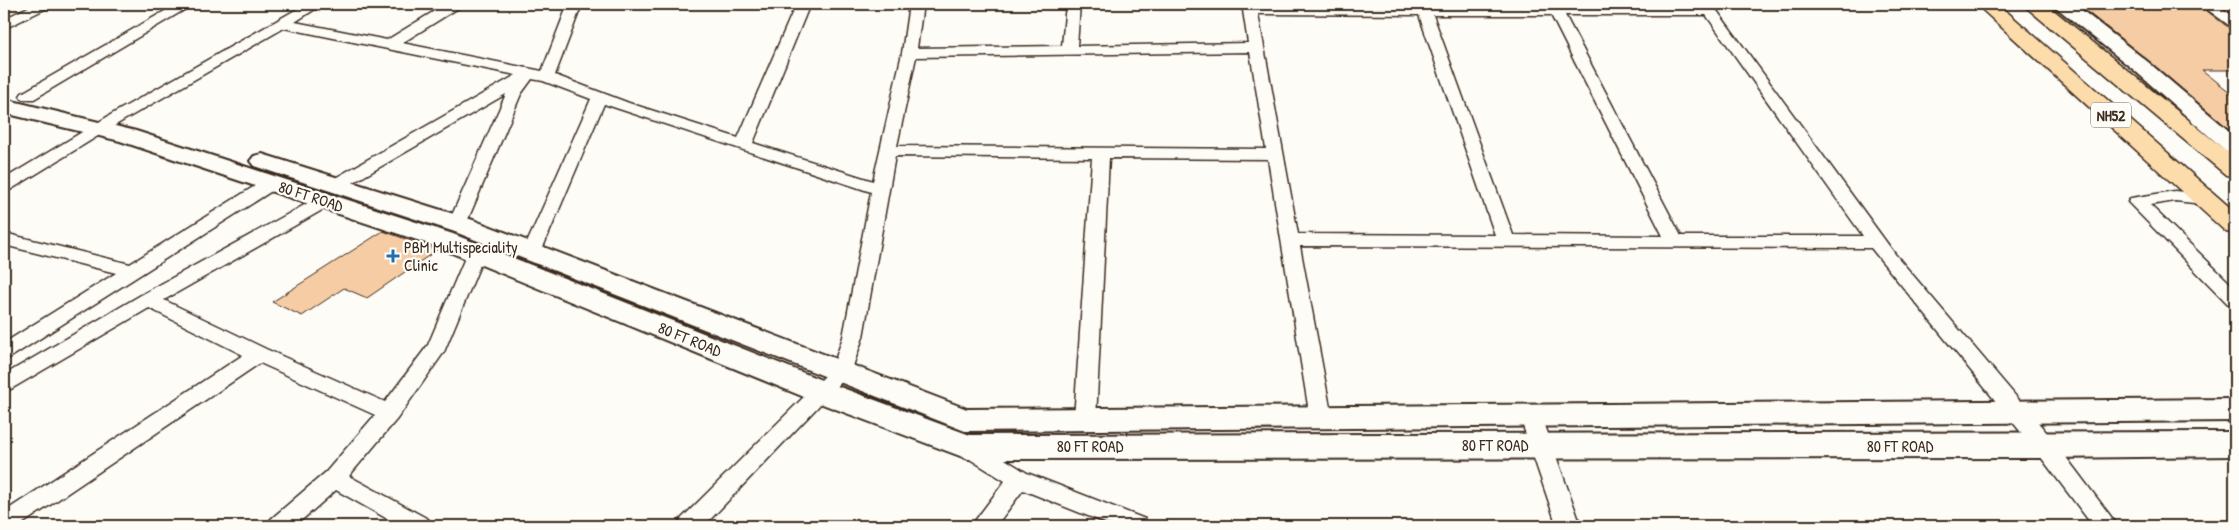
<svg xmlns="http://www.w3.org/2000/svg" width="2239" height="530" viewBox="0 0 2239 530" font-family="'Patrick Hand',sans-serif">
	<style>
		.building { fill: #f5cca4; stroke: #3b2a1e }
		.lines { fill: none; stroke-linecap: round; stroke-linejoin: round }
		.street-casing { stroke: #3b2a1e; stroke-width: 3 }
		.secondary-casing { stroke: #3b2a1e; stroke-width: 4 }
		.highway-casing { stroke: #3b2a1e; stroke-width: 3 }
		.street { fill: #fdfcf7; fill-rule: evenodd }
		.secondary { fill: #fdfcf7; fill-rule: evenodd }
		.highway { fill: #fddcac; fill-rule: evenodd }
		.poi-dot { fill: #1f6fb2; stroke: #fdfcf7; stroke-width: 2 }
		.labels { text-anchor: middle; dominant-baseline: central; stroke-width: 4.5; stroke-linejoin: round; paint-order: stroke }
		.shield { fill: #fdfcf7; stroke: #75695f; stroke-width: 1 }
		.shield-label { font-size: 15px; font-weight: bold; fill: #3b2a1e }
		.street-label { font-size: 16px; fill: #3b2a1e; stroke: #fdfcf7 }
		.poi-label { font-size: 16px; fill: #3b2a1e; stroke: #fdfcf7; text-anchor: start }
	</style>
	<rect width="100%" height="100%" fill="#fdfcf7"/>
	<filter id="ink" filterUnits="userSpaceOnUse"><feTurbulence type="fractalNoise" baseFrequency=".02" numOctaves="2"/><feDisplacementMap in="SourceGraphic" scale="10" xChannelSelector="R" yChannelSelector="G"/><feConvolveMatrix kernelMatrix="1 2 1 2 8 2 1 2 1" color-interpolation-filters="sRGB"/></filter>
	<g filter="url(#ink)">
		<path class="building" d="M 2135,4 L 2198,4 L 2229,28 L 2235,29 L 2235,70 L 2202,70 L 2235,96 L 2235,134 L 2149,61 L 2081,7 L 2138,7 Z
			M 383,231 L 437,250 L 367,298 L 344,288 L 302,316 L 272,302 Z"/>
		<g class="lines">
			<defs>
				<path id="street" d="M 34,4 L 51,4 L 49,7 L 4,29 L 4,19 Z
					M 177,4 L 194,4 L 34,99 L 22,99 L 20,96 L 22,93 Z
					M 306,4 L 323,4 L 295,22 L 387,40 L 446,4 L 462,4 L 460,7 L 402,43 L 542,71 L 568,4 L 582,4 L 555,75 L 629,103 L 738,138 L 796,4 L 810,4 L 753,143 L 873,181 L 902,53 L 909,4 L 923,4 L 917,48 L 1062,46 L 1066,4 L 1080,4 L 1077,46 L 1248,43 L 1242,4 L 1256,4 L 1256,6 L 1700,7 L 1698,4 L 1712,4 L 1895,254 L 2053,440 L 2118,526 L 2093,526 L 2037,452 L 1871,248 L 1300,246 L 1332,418 L 1329,424 L 1321,426 L 1313,424 L 1310,418 L 1268,159 L 1109,158 L 1096,419 L 1093,425 L 1085,427 L 1077,425 L 1074,419 L 1092,158 L 895,156 L 863,337 L 851,372 L 704,526 L 677,526 L 681,519 L 832,369 L 843,337 L 871,192 L 604,104 L 541,252 L 539,256 L 532,258 L 525,256 L 523,252 L 591,99 L 543,81 L 532,79 L 521,94 L 466,224 L 463,228 L 457,230 L 451,228 L 448,224 L 506,94 L 342,189 L 330,189 L 327,185 L 330,181 L 516,75 L 284,28 L 124,120 L 10,190 L 4,191 L 4,179 L 112,114 ZM 1258,14 L 1419,15 L 1495,235 L 1298,234 ZM 1433,15 L 1551,15 L 1663,236 L 1513,235 ZM 1565,15 L 1706,15 L 1863,236 L 1681,236 ZM 1250,52 L 1266,149 L 897,146 L 916,57 Z
					M 2200,4 L 2216,4 L 2235,17 L 2235,27 L 2230,26 Z
					M 272,178 L 278,179 L 281,183 L 278,187 L 11,357 L 4,359 L 4,343 L 116,273 L 4,245 L 4,233 L 130,264 L 266,179 Z
					M 2175,191 L 2200,194 L 2203,198 L 2200,202 L 2194,203 L 2175,201 L 2150,205 L 2235,288 L 2235,305 L 2228,304 L 2128,202 L 2131,198 Z
					M 325,196 L 331,197 L 334,201 L 331,205 L 164,300 L 266,349 L 385,402 L 428,345 L 467,253 L 469,249 L 476,247 L 483,249 L 485,253 L 444,352 L 397,419 L 349,476 L 428,519 L 432,526 L 400,526 L 336,490 L 295,526 L 267,526 L 271,519 L 326,472 L 375,415 L 260,363 L 19,526 L 4,526 L 4,512 L 243,355 L 149,308 L 11,389 L 4,391 L 4,375 L 141,295 L 319,197 Z
					M 1531,409 L 1539,411 L 1542,417 L 1581,526 L 1557,526 L 1520,417 L 1523,411 Z
					M 968,439 L 976,441 L 1027,473 L 1145,519 L 1149,526 L 1113,526 L 1023,490 L 996,526 L 971,526 L 1005,481 L 960,453 L 957,447 L 960,441 Z"/>
				<path id="secondary" d="M 2052,4 L 2074,4 L 2148,62 L 2235,136 L 2235,154 L 2227,152 L 2134,70 Z
					M 4,99 L 136,131 L 453,234 L 829,383 L 970,435 L 2235,432 L 2235,456 L 2045,458 L 968,459 L 809,399 L 435,246 L 120,141 L 4,113 Z
					M 262,154 L 473,220 L 967,409 L 2235,399 L 2235,421 L 965,431 L 455,232 L 254,166 L 250,161 L 254,156 Z"/>
				<path id="highway" d="M 1976,4 L 1998,4 L 2235,212 L 2235,234 L 2226,232 Z
					M 2024,4 L 2046,4 L 2235,158 L 2235,177 L 2226,175 L 2027,8 Z"/>
			</defs>
			<use href="#street" class="street-casing"/>
			<use href="#secondary" class="secondary-casing"/>
			<use href="#highway" class="highway-casing"/>
			<use href="#street" class="street"/>
			<use href="#secondary" class="secondary"/>
			<use href="#highway" class="highway"/>
		</g>
	</g>
	<path class="poi-dot" d="M390.5 248.5h5v5h5v5h-5v5h-5v-5h-5v-5h5z"/>
	<g class="labels">
		<rect class="shield" x="2091" y="102.5" width="40" height="25" rx="4"/>
		<g class="shield-label">
			<text x="2111" y="115">NH52</text>
		</g>
		<g class="street-label">
			<text transform="translate(311 196) rotate(18)">80 FT ROAD</text>
			<text transform="translate(690 339) rotate(22)">80 FT ROAD</text>
			<text x="1495" y="445">80 FT ROAD</text>
			<text x="1090" y="446">80 FT ROAD</text>
			<text x="1900" y="446">80 FT ROAD</text>
		</g>
		<g class="poi-label">
			<text x="404" y="247">PBM Multispeciality<tspan x="404" dy="18">Clinic</tspan></text>
		</g>
	</g>
	<rect width="2239" height="530" fill="none" stroke="#fdfcf7" stroke-width="20"/>
	<rect x="10" y="10" width="2219" height="510" fill="none" stroke="#3b2a1e" stroke-width="2" filter="url(#ink)"/>
</svg>
